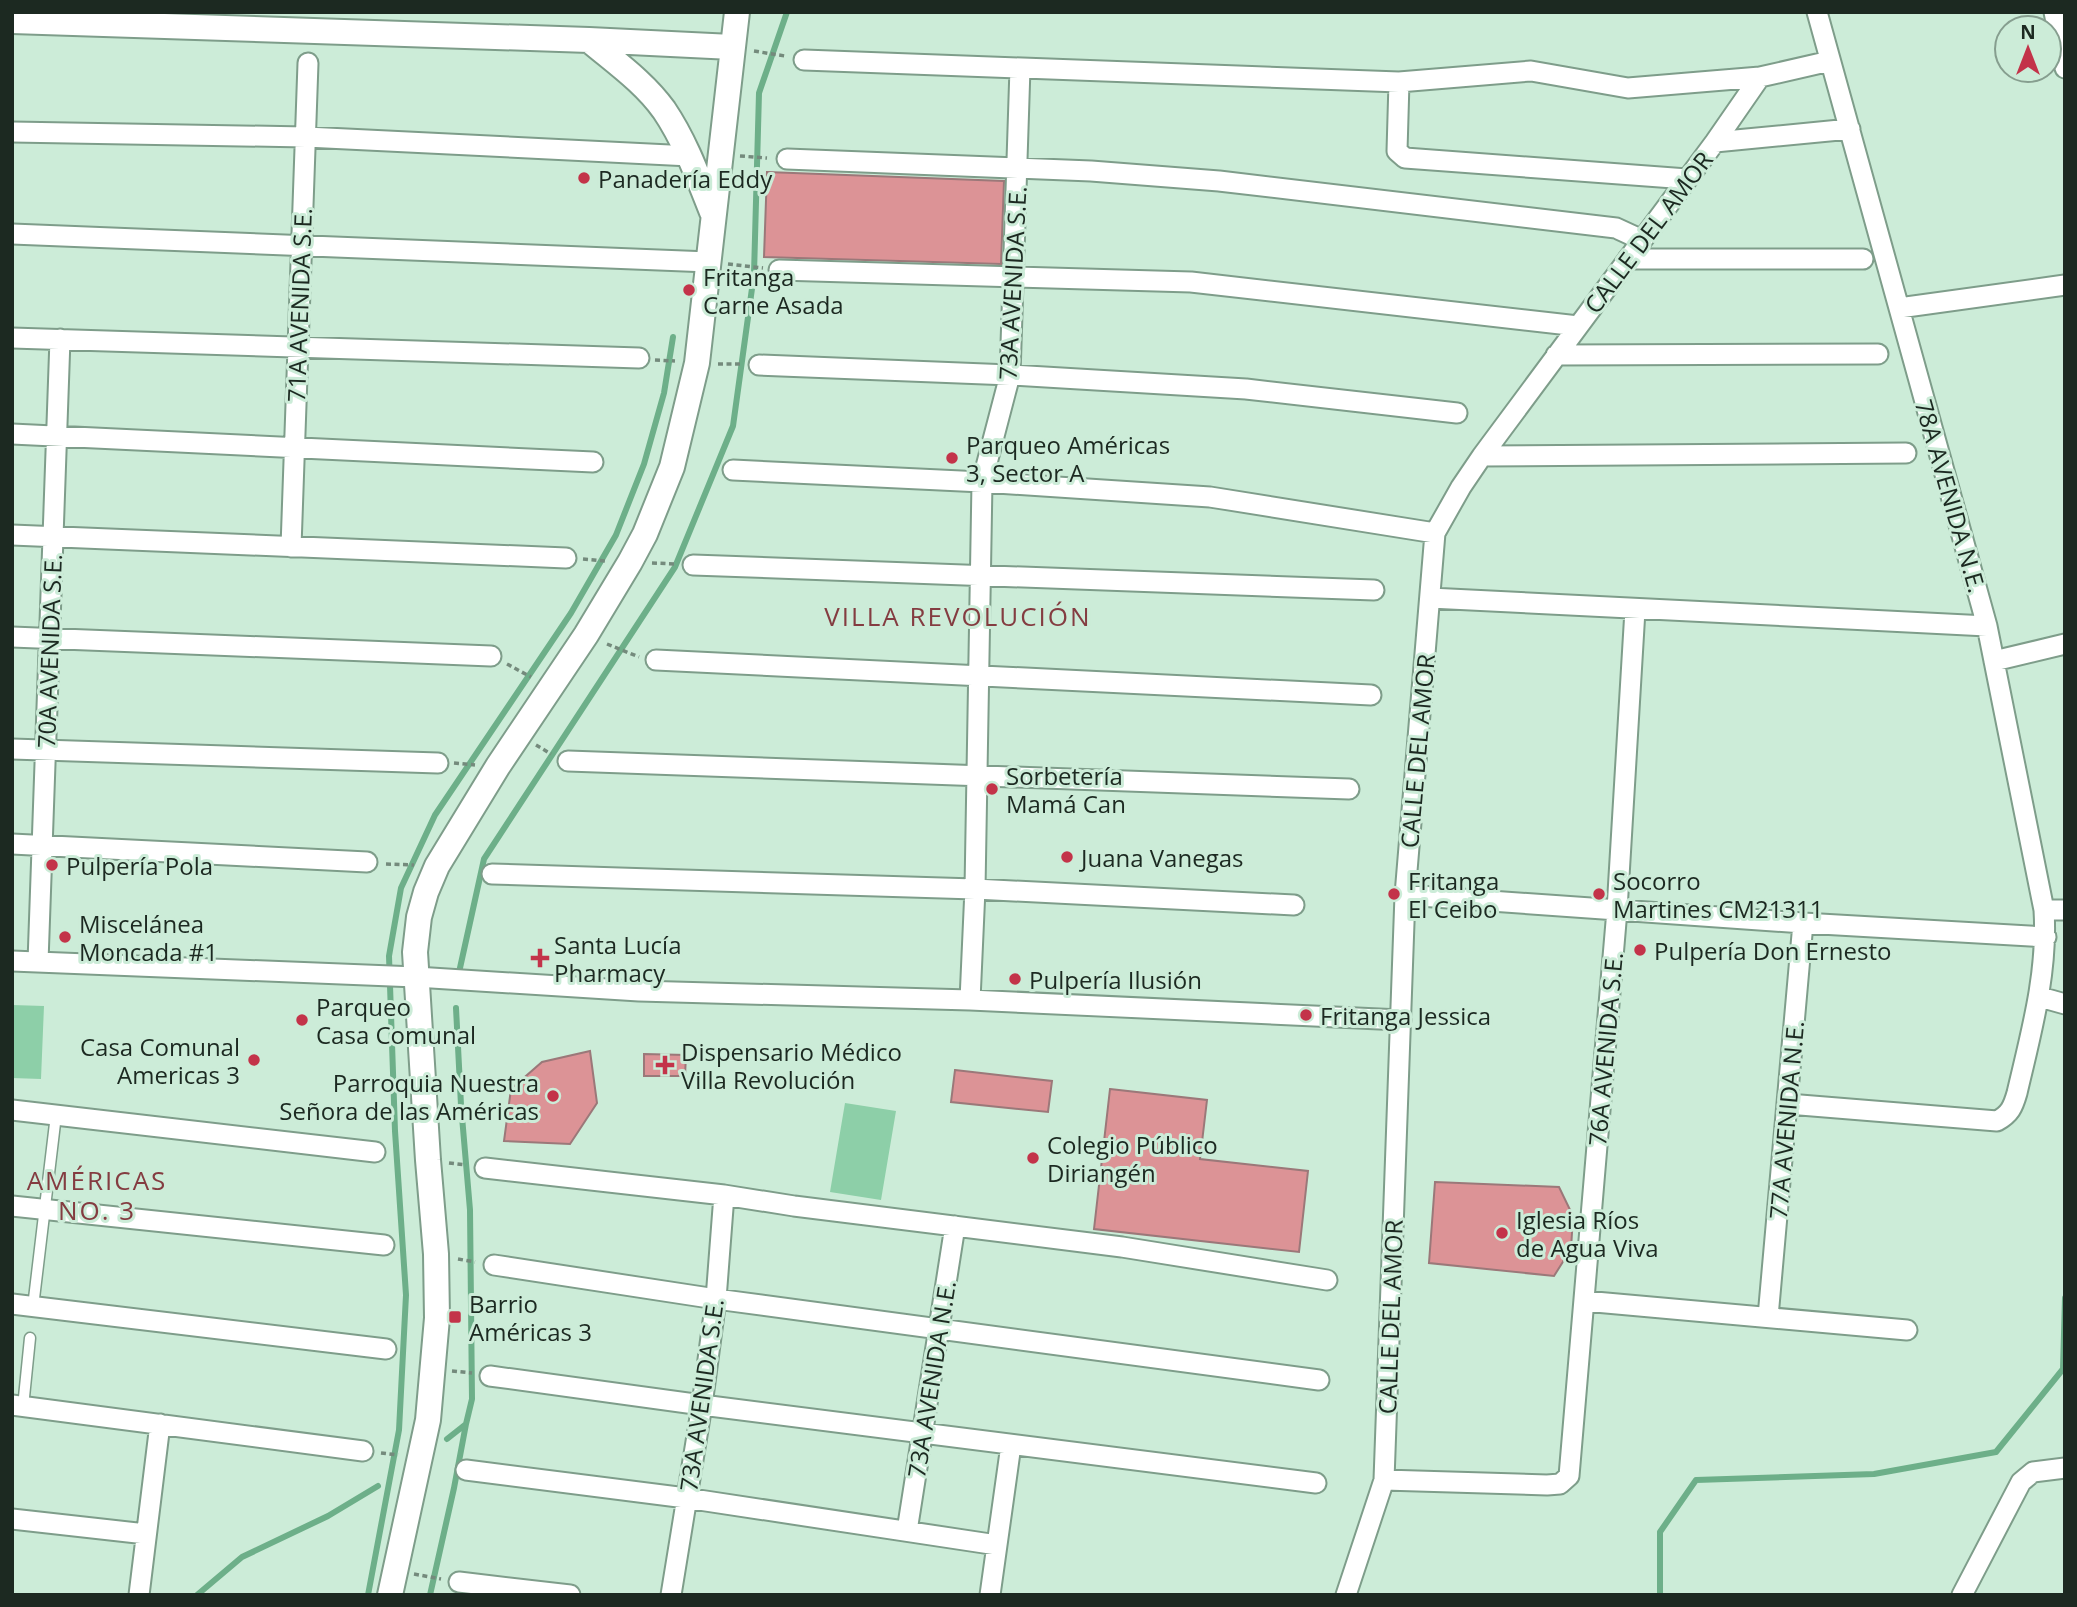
<svg xmlns="http://www.w3.org/2000/svg" width="2077" height="1607" viewBox="0 0 2077 1607" font-family="'Open Sans',sans-serif">
	<style>
		.green { fill: #8dcfa8 }
		.lines { fill: none; stroke-linecap: round; stroke-linejoin: round }
		.stream { stroke: #6daf89; stroke-width: 6 }
		.building { fill: #dc9396; stroke: #9b7879; stroke-width: 2 }
		.service-casing { stroke: #7e9d8a; stroke-width: 13 }
		.minor-casing { stroke: #7e9d8a; stroke-width: 23 }
		.tertiary-casing { stroke: #7e9d8a; stroke-width: 28 }
		.path { stroke: #748a7c; stroke-width: 3.5; stroke-dasharray: 5 3.5; stroke-linecap: butt }
		.service { stroke: #fff; stroke-width: 10 }
		.minor { stroke: #fff; stroke-width: 19 }
		.tertiary { stroke: #fff; stroke-width: 24 }
		.poi-dot { fill: #c33349; stroke: #ccecd8; stroke-width: 2.5 }
		.labels { text-anchor: middle; dominant-baseline: central; stroke-width: 6; stroke-linejoin: round; paint-order: stroke }
		.poi-label { font-size: 24px; fill: #1c2921; stroke: #ccecd8; text-anchor: start }
		.street-label { font-size: 24px; fill: #1c2921; stroke: #ccecd8 }
		.neighbourhood-label { font-size: 26px; letter-spacing: 2px; fill: #843c41; stroke: #ccecd8 }
	</style>
	<rect width="100%" height="100%" fill="#ccecd8"/>
	<path class="green" d="M 12,1005 L 44,1006 L 41,1079 L 12,1078 Z
		M 845,1103 L 896,1111 L 881,1200 L 830,1192 Z"/>
	<g class="lines">
		<path class="stream" d="M 742,284 L 754,274
			M 458,977 L 484,859 L 675,567 L 733,426 L 754,274 L 759,93 L 787,12
			M 447,1439 L 466,1424 L 472,1399 L 470,1210 L 461,1105 L 456,1008
			M 197,1595 L 242,1557 L 328,1516 L 378,1486
			M 368,1595 L 399,1430 L 406,1295 L 395,1131 L 389,956 L 401,888 L 435,815 L 571,613 L 616,535 L 644,464 L 664,393 L 673,337
			M 430,1595 L 454,1488 L 466,1424
			M 1660,1595 L 1660,1532 L 1696,1480 L 1874,1474 L 1996,1452 L 2063,1369 L 2065,1298"/>
	</g>
	<path class="building" d="M 767,172 L 1004,181 L 1001,264 L 764,257 Z
		M 590,1051 L 597,1103 L 570,1144 L 504,1141 L 511,1089 L 542,1062 Z
		M 644,1054 L 686,1055 L 685,1076 L 644,1076 Z
		M 955,1070 L 1052,1081 L 1048,1112 L 951,1102 Z
		M 1110,1089 L 1207,1100 L 1200,1159 L 1308,1171 L 1299,1252 L 1094,1229 Z
		M 1435,1182 L 1559,1187 L 1573,1216 L 1571,1249 L 1554,1276 L 1429,1263 Z"/>
	<g class="lines">
		<defs>
			<path id="service" d="M 33,1307 L 56,1115
				M 23,1407 L 30,1338"/>
			<path id="minor" d="M 2054,12 L 2065,68
				M 804,60 L 1399,82 L 1531,71 L 1628,88 L 1760,77
				M 1399,82 L 1397,151 L 1405,158 L 1687,179
				M 12,132 L 306,137 L 690,156
				M 1715,142 L 1850,129
				M 787,159 L 1091,171 L 1219,181 L 1616,228 L 1642,240
				M 12,234 L 709,262
				M 1628,259 L 1863,259
				M 779,270 L 1191,282 L 1578,326
				M 1899,308 L 2065,285
				M 12,338 L 639,358
				M 1556,355 L 1878,354
				M 759,365 L 1010,375 L 1246,389 L 1457,413
				M 12,434 L 593,462
				M 1482,456 L 1906,453
				M 733,470 L 982,482 L 1210,497 L 1435,533
				M 12,535 L 566,558
				M 291,547 L 308,63
				M 693,565 L 1374,590
				M 1430,598 L 1987,626
				M 12,637 L 491,656
				M 656,660 L 1371,695
				M 1994,661 L 2065,644
				M 12,749 L 438,763
				M 568,761 L 1349,789
				M 12,844 L 367,862
				M 492,874 L 975,889 L 1294,905
				M 1405,895 L 1803,923 L 2046,937
				M 2044,910 L 2065,910
				M 12,961 L 416,977 L 639,991 L 970,1000 L 1401,1020
				M 38,962 L 60,339
				M 2040,997 L 2065,1004
				M 970,1000 L 975,889 L 982,482 L 1010,375 L 1020,68
				M 1788,1104 L 1997,1121 C 2010,1114 2013,1107 2017,1093 C 2031,1033 2048,973 2044,910 L 1987,626 L 1817,12
				M 12,1110 L 375,1152
				M 485,1168 L 724,1195 L 794,1206 L 1122,1247 L 1327,1280
				M 12,1206 L 384,1245
				M 494,1265 L 716,1299 L 1319,1380
				M 1584,1301 L 1907,1330
				M 12,1304 L 386,1349
				M 1768,1317 L 1803,923
				M 490,1376 L 702,1405 L 1316,1483
				M 12,1405 L 363,1451
				M 466,1470 L 686,1498 L 997,1545
				M 1384,1480 L 1547,1485 L 1560,1484 L 1569,1476 L 1617,910 L 1635,610
				M 12,1519 L 146,1534
				M 907,1531 L 955,1226
				M 459,1582 L 570,1595
				M 139,1595 L 160,1424
				M 671,1595 L 702,1405 L 716,1299 L 724,1195
				M 990,1595 L 1011,1445
				M 1346,1595 L 1384,1480 L 1405,895 L 1435,533 L 1461,487 L 1482,456 L 1715,142 L 1760,77 L 1830,61
				M 1962,1595 L 2021,1482 L 2033,1472 L 2065,1468"/>
			<path id="tertiary" d="M 12,21 L 589,40 C 615,62 644,82 664,110 C 685,141 698,177 712,212
				M 589,40 L 732,47
				M 390,1595 L 428,1420 L 437,1318 L 436,1254 L 428,1160 L 415,952 L 419,917 L 426,892 L 437,866 L 498,766 L 586,635 L 630,562 L 645,534 L 672,467 L 697,363 L 737,12"/>
		</defs>
		<use href="#service" class="service-casing"/>
		<use href="#minor" class="minor-casing"/>
		<use href="#tertiary" class="tertiary-casing"/>
		<path class="path" d="M 754,51 L 785,56
			M 740,156 L 767,158
			M 728,264 L 763,268
			M 655,360 L 675,361
			M 718,364 L 742,364
			M 583,559 L 606,561
			M 652,563 L 676,564
			M 607,644 L 639,657
			M 507,664 L 531,677
			M 536,745 L 551,754
			M 454,763 L 475,765
			M 386,864 L 414,865
			M 449,1163 L 466,1165
			M 458,1259 L 475,1262
			M 452,1371 L 472,1373
			M 381,1453 L 398,1455
			M 414,1574 L 441,1579"/>
		<use href="#service" class="service"/>
		<use href="#minor" class="minor"/>
		<use href="#tertiary" class="tertiary"/>
	</g>
	<g class="poi-dot">
		<circle cx="584" cy="178" r="7"/>
		<circle cx="689" cy="290" r="7"/>
		<circle cx="952" cy="458" r="7"/>
		<circle cx="992" cy="789" r="7"/>
		<circle cx="1067" cy="857" r="7"/>
		<circle cx="52" cy="865" r="7"/>
		<circle cx="1394" cy="894" r="7"/>
		<circle cx="1599" cy="894" r="7"/>
		<circle cx="65" cy="937" r="7"/>
		<circle cx="1640" cy="950" r="7"/>
		<path d="M536.5 947.5h7v7h7v7h-7v7h-7v-7h-7v-7h7z"/>
		<circle cx="1015" cy="979" r="7"/>
		<circle cx="1306" cy="1015" r="7"/>
		<circle cx="302" cy="1020" r="7"/>
		<circle cx="254" cy="1060" r="7"/>
		<path d="M661.5 1054.5h7v7h7v7h-7v7h-7v-7h-7v-7h7z"/>
		<circle cx="553" cy="1096" r="7"/>
		<circle cx="1033" cy="1158" r="7"/>
		<circle cx="1502" cy="1233" r="7"/>
		<rect x="448" y="1310" width="14" height="14" rx="3.5"/>
	</g>
	<g class="labels">
		<g class="poi-label">
			<text x="598" y="178">Panadería Eddy</text>
			<text x="703" y="276">Fritanga<tspan x="703" dy="28">Carne Asada</tspan></text>
			<text x="966" y="444">Parqueo Américas<tspan x="966" dy="28">3, Sector A</tspan></text>
			<text x="1006" y="775">Sorbetería<tspan x="1006" dy="28">Mamá Can</tspan></text>
			<text x="1081" y="857">Juana Vanegas</text>
			<text x="66" y="865">Pulpería Pola</text>
			<text x="1408" y="880">Fritanga<tspan x="1408" dy="28">El Ceibo</tspan></text>
			<text x="1613" y="880">Socorro<tspan x="1613" dy="28">Martines CM21311</tspan></text>
			<text x="79" y="923">Miscelánea<tspan x="79" dy="28">Moncada #1</tspan></text>
			<text x="554" y="944">Santa Lucía<tspan x="554" dy="28">Pharmacy</tspan></text>
			<text x="1654" y="950">Pulpería Don Ernesto</text>
			<text x="1029" y="979">Pulpería Ilusión</text>
			<text x="316" y="1006">Parqueo<tspan x="316" dy="28">Casa Comunal</tspan></text>
			<text x="1320" y="1015">Fritanga Jessica</text>
			<text x="240" y="1046" text-anchor="end">Casa Comunal<tspan x="240" dy="28">Americas 3</tspan></text>
			<text x="681" y="1051">Dispensario Médico<tspan x="681" dy="28">Villa Revolución</tspan></text>
			<text x="539" y="1082" text-anchor="end">Parroquia Nuestra<tspan x="539" dy="28">Señora de las Américas</tspan></text>
			<text x="1047" y="1144">Colegio Público<tspan x="1047" dy="28">Diriangén</tspan></text>
			<text x="1516" y="1219">Iglesia Ríos<tspan x="1516" dy="28">de Agua Viva</tspan></text>
			<text x="469" y="1303">Barrio<tspan x="469" dy="28">Américas 3</tspan></text>
		</g>
		<g class="street-label">
			<text transform="translate(1648 232) rotate(-53)">CALLE DEL AMOR</text>
			<text transform="translate(1012 283) rotate(-87)">73A AVENIDA S.E.</text>
			<text transform="translate(299 305) rotate(-88)">71A AVENIDA S.E.</text>
			<text transform="translate(1951 496) rotate(74)">78A AVENIDA N.E.</text>
			<text transform="translate(49 651) rotate(-88)">70A AVENIDA S.E.</text>
			<text transform="translate(1417 751) rotate(-85)">CALLE DEL AMOR</text>
			<text transform="translate(1605 1049) rotate(-85)">76A AVENIDA S.E.</text>
			<text transform="translate(1786 1120) rotate(-85)">77A AVENIDA N.E.</text>
			<text transform="translate(1390 1317) rotate(-88)">CALLE DEL AMOR</text>
			<text transform="translate(931 1379) rotate(-81)">73A AVENIDA N.E.</text>
			<text transform="translate(701 1395) rotate(-82)">73A AVENIDA S.E.</text>
		</g>
		<g class="neighbourhood-label">
			<text x="958" y="616">VILLA REVOLUCIÓN</text>
			<text x="97" y="1180">AMÉRICAS<tspan x="97" dy="30">NO. 3</tspan></text>
		</g>
	</g>
	<rect width="2077" height="1607" fill="none" stroke="#1c2921" stroke-width="28"/>
	<g transform="translate(2028 49)"><circle r="33" fill="#ccecd8" stroke="#869e8f" stroke-width="2"/>
	<path d="M0-5L12 26L0 18L-12 26Z" fill="#c33349"/>
	<text y="-10" font-size="19" font-weight="bold" text-anchor="middle" fill="#1c2921">N</text>
	</g>
</svg>
